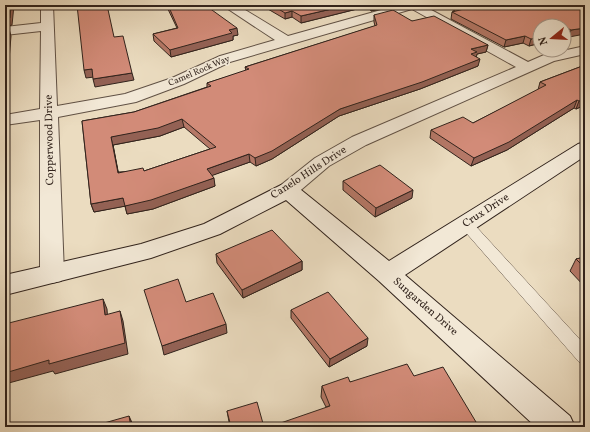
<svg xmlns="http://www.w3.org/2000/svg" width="590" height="432" viewBox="0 0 590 432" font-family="Vollkorn,serif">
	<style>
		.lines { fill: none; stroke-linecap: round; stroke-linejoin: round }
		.lane-casing { stroke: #605145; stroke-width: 1 }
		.street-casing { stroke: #605145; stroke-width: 2 }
		.secondary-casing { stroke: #31231c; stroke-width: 2 }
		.lane { fill: #f2e8d6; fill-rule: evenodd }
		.street { fill: #f2e8d6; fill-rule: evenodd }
		.secondary { fill: #f2e8d6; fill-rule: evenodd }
		.wall { fill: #b57867; stroke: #31231c; fill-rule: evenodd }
		.shaded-wall { fill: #936154; stroke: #31231c }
		.building { fill: #d28b78; stroke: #31231c; fill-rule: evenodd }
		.labels { text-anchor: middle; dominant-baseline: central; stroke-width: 3.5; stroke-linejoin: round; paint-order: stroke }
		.far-street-label { font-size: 9px; fill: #31231c; stroke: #f2e8d6 }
		.street-label { font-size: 11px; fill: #31231c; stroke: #f2e8d6 }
	</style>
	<rect width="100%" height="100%" fill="#ebdcc0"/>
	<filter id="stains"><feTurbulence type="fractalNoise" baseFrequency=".005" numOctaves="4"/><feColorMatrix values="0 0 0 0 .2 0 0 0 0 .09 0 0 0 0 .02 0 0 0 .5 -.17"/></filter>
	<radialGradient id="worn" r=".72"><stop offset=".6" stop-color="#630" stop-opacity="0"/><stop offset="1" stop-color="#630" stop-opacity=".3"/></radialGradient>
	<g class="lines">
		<defs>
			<path id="lane" d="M 466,220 L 471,221 L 585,345 L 585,364 L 579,362 L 461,227 L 459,224 L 461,221 Z"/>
			<path id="street" d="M 41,5 L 53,5 L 57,106 L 125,94 L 172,78 L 220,56 L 275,40 L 222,5 L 237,5 L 288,36 L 399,5 L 422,5 L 528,62 L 544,55 L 585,46 L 585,54 L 554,61 L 366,145 L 329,166 L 295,195 L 288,197 L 281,195 L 278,190 L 281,185 L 315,158 L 352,137 L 516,67 L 412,9 L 230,62 L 184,84 L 136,102 L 58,117 L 64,274 L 61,281 L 52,283 L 43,281 L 40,274 L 40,120 L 5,125 L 5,115 L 40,109 L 41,31 L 5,35 L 5,27 L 41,23 Z"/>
			<path id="secondary" d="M 585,142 L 585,156 L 405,275 L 570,416 L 575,427 L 536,427 L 379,281 L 286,200 L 220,234 L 151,258 L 5,295 L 5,275 L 141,244 L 204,224 L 281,185 L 288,183 L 295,185 L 389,261 L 578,144 Z"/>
		</defs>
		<use href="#lane" class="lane-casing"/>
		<use href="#street" class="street-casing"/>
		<use href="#secondary" class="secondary-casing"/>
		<use href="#lane" class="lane"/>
		<use href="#street" class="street"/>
		<use href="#secondary" class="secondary"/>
	</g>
	<path class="wall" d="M 166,5 L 197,5 L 238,35 L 233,36 L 233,40 L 171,57 L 154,41 L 153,34 L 177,28 Z
		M 261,5 L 380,5 L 380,9 L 371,11 L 369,6 L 301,23 L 292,17 L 285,19 Z
		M 443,5 L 585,5 L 569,37 L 567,36 L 564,37 L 564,26 L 540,26 L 540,43 L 529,46 L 523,43 L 504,47 L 451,19 L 452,12 L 455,11 Z
		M 374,15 L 412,21 L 488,45 L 486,52 L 477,54 L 476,57 L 478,66 L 420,89 L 339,116 L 272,159 L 256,166 L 250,162 L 212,175 L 215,186 L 153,209 L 127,214 L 125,206 L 94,212 L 91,204 L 82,121 L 134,112 L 207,87 L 207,83 L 246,71 L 245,67 L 375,26 L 374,22 ZM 184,127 L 210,149 L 144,171 L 118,172 L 113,145 L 160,136 Z
		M 585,65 L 585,105 L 576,109 L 574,108 L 507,150 L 471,166 L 430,138 L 431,130 L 473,123 L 538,90 L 540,82 Z
		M 343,181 L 412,198 L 375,217 L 343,190 Z
		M 216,254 L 302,261 L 302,270 L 243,298 L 217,263 Z
		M 585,257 L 585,287 L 570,271 L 576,259 Z
		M 291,310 L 367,346 L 329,367 L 291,318 Z
		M 414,376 L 326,407 L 321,397 L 322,386 L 350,382 Z
		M 227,411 L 264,427 L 230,427 Z"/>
	<path class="shaded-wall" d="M 11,5 L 14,5 L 12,25 L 5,27 L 5,19 Z
		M 349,5 L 370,5 L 369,6 L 301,23 L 301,16 Z
		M 371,5 L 380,5 L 380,9 L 371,11 Z
		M 292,11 L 292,17 L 285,19 L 285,13 Z
		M 237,28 L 238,35 L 233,36 L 233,40 L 171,57 L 170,50 L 229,30 Z
		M 585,28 L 585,34 L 569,37 L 571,30 Z
		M 9,29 L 11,36 L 6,96 L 5,96 L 5,65 Z
		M 569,29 L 567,36 L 564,37 L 564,30 Z
		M 525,36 L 523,43 L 504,47 L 506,40 Z
		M 540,37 L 540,43 L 529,46 L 531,39 Z
		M 488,45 L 486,52 L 477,54 L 476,59 L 469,62 L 471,49 Z
		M 480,59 L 478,66 L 420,89 L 339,116 L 272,159 L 256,166 L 255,158 L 340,109 Z
		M 92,69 L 94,77 L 86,78 L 84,70 Z
		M 132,73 L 134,80 L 95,87 L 93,79 Z
		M 585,99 L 585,105 L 576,109 L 579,101 Z
		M 577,100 L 574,108 L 507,150 L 471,166 L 474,158 Z
		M 182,119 L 184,127 L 160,136 L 113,145 L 120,181 L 118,173 L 111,137 Z
		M 249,154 L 250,162 L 208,177 L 207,169 Z
		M 214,178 L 215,186 L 153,209 L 127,214 L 125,206 Z
		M 413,190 L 412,198 L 375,217 L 376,208 Z
		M 123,198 L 126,206 L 94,212 L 91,204 Z
		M 302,261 L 302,270 L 243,298 L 242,290 Z
		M 103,299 L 107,309 L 108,325 L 105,315 Z
		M 120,311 L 123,321 L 128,354 L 55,374 L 53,371 L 5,384 L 5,373 Z
		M 226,324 L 227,333 L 164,355 L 162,346 Z
		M 368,338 L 367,346 L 329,367 L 330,359 Z
		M 129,416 L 134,427 L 131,427 Z"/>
	<path class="building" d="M 5,5 L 11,5 L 10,18 L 5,19 Z
		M 77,5 L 107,5 L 114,37 L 123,36 L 132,73 L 93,79 L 92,69 L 84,70 Z
		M 168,5 L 205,5 L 237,28 L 229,30 L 232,33 L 170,50 L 153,34 L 178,28 Z
		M 272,5 L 349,5 L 301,16 L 292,11 L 285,13 Z
		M 456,5 L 585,5 L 585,28 L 571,30 L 569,29 L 564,30 L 564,26 L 540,26 L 540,37 L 531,39 L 525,36 L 506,40 L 452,12 L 464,9 Z
		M 393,10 L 412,21 L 434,16 L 488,45 L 471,49 L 477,52 L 471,54 L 480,59 L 422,82 L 340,109 L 272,151 L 255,158 L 249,154 L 207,169 L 214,178 L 151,200 L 125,206 L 123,198 L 91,204 L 82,121 L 134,112 L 211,86 L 207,83 L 249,69 L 245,67 L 377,25 L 374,15 ZM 182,119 L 216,147 L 144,171 L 143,168 L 118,173 L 111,137 L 158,128 Z
		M 5,29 L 9,29 L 5,65 Z
		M 585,65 L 585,99 L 579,101 L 577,100 L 509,142 L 474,158 L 431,130 L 463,117 L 473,123 L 546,85 L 540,82 Z
		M 380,165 L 413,190 L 376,208 L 343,181 Z
		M 272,230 L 302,261 L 242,290 L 216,254 Z
		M 585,257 L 585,268 L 576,259 Z
		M 178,279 L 186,302 L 213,293 L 226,324 L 162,346 L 144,290 Z
		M 328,292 L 368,338 L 330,359 L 291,310 Z
		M 103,299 L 105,315 L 120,311 L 125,343 L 49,364 L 49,360 L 5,373 L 5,324 Z
		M 407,364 L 414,376 L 443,367 L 479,427 L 269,427 L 330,406 L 322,386 L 348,377 L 350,382 Z
		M 257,402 L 264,427 L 231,427 L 227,411 Z
		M 129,416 L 131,427 L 90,427 Z"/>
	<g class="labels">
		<g class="far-street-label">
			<text transform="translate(199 71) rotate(-23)">Camel Rock Way</text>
		</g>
		<g class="street-label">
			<text transform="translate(50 140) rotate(-91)">Copperwood Drive</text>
			<text transform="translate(309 173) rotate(-33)">Canelo Hills Drive</text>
			<text transform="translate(486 211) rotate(-33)">Crux Drive</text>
			<text transform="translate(425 307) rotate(41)">Sungarden Drive</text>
		</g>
	</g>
	<rect width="590" height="432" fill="none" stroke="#ebdcc0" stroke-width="20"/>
	<rect x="6" y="6" width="578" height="420" fill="none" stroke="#31231c" stroke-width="2"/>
	<rect x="10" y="10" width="570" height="412" fill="none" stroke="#31231c"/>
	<g transform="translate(552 38) rotate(252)"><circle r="19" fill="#f2e8d6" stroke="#a5998c"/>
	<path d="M0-3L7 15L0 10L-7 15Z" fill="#8f2418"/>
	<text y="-6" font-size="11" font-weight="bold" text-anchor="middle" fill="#31231c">N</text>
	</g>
	<rect width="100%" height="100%" filter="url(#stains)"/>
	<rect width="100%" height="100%" fill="url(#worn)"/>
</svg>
